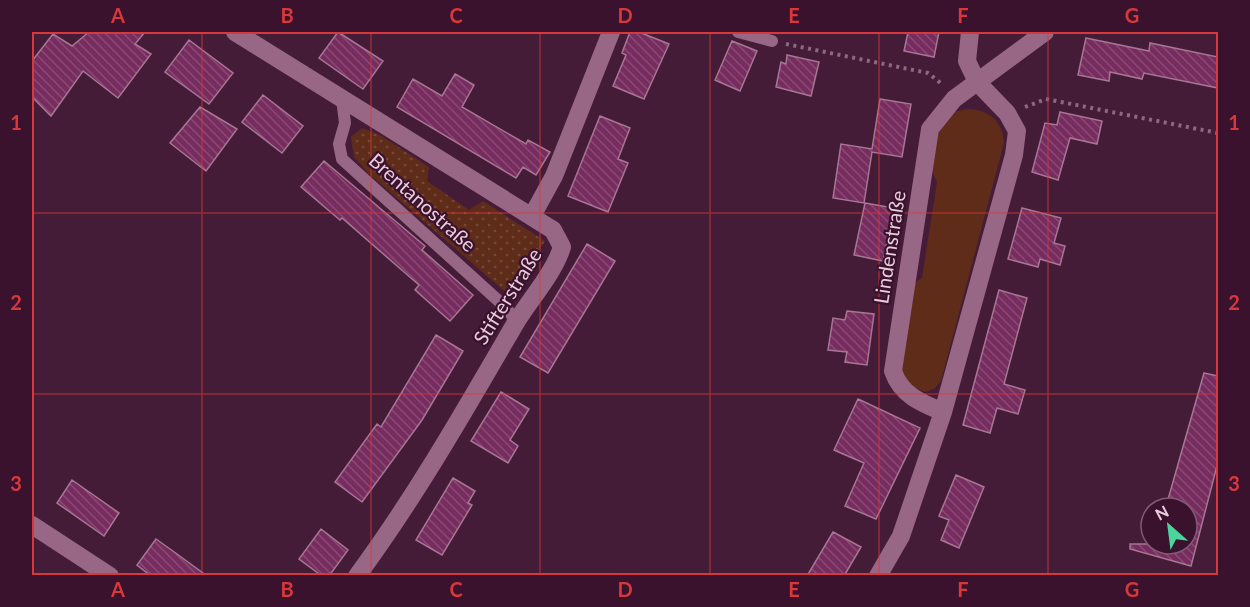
<svg xmlns="http://www.w3.org/2000/svg" width="1250" height="607" viewBox="0 0 1250 607" font-family="Lato,sans-serif">
	<style>
		.grass { fill: #5e2c18 }
		.park { fill: url(#park-dots) }
		.building { fill: url(#building-back-hatch); stroke: #a77694; stroke-width: 1.5 }
		.lines { fill: none; stroke-linecap: round; stroke-linejoin: round }
		.path { stroke: #8c697f; stroke-width: 4; stroke-dasharray: 3 4.5; stroke-linecap: butt }
		.lane { stroke: #976785; stroke-width: 12 }
		.street { stroke: #976785; stroke-width: 18 }
		.grid { fill: none; stroke: #d8383a; stroke-width: 1.5; stroke-opacity: 0.55 }
		.labels { text-anchor: middle; dominant-baseline: central; stroke-width: 4.5; stroke-linejoin: round; paint-order: stroke }
		.street-label { font-size: 20px; fill: #e7ccdc; stroke: #3a122d }
		.neatline { fill: none; stroke: #d8383a; stroke-width: 2 }
		.grid-label { font-size: 20px; text-anchor: middle; font-weight: bold; fill: #d8383a }
	</style>
	<defs>
		<pattern id="park-dots" width="8" height="8" patternUnits="userSpaceOnUse" patternTransform="scale(1.5)"><rect width="8" height="8" fill="#5e2c18"/><path d="M2 2h.1M6 6h.1" fill="none" stroke="#754939" stroke-width="1.8" stroke-linecap="round"/></pattern>
		<pattern id="building-back-hatch" width="6" height="6" patternUnits="userSpaceOnUse" patternTransform="scale(1.5)"><rect width="6" height="6" fill="#762c5e"/><path d="M-1 5l2 2M0 0l6 6M5-1l2 2" fill="none" stroke="#8a4974"/></pattern>
	</defs>
	<rect width="100%" height="100%" fill="#451c37"/>
	<path class="grass" d="M 967,109 C 988,109 1003,121 1004,143 L 941,381 L 935,388 L 926,392 C 912,388 906,383 900,370 L 912,284 L 922,278 L 937,182 C 922,155 937,133 954,112 Z"/>
	<path class="park" d="M 362,128 L 380,135 L 429,167 L 427,181 L 469,210 L 483,201 L 545,241 L 509,295 L 368,173 L 354,157 L 351,137 Z"/>
	<path class="building" d="M 89,32 L 145,32 L 135,44 L 151,54 L 118,98 L 83,71 L 51,116 L 32,97 L 32,61 L 53,34 L 72,46 Z
		M 338,32 L 383,61 L 363,89 L 319,58 Z
		M 630,32 L 639,32 L 669,44 L 644,99 L 613,86 L 626,55 L 622,53 Z
		M 908,32 L 939,32 L 934,57 L 904,51 Z
		M 1086,38 L 1149,51 L 1150,43 L 1218,57 L 1218,88 L 1144,73 L 1142,79 L 1110,72 L 1109,81 L 1078,75 Z
		M 189,40 L 233,73 L 209,104 L 165,72 Z
		M 732,41 L 757,51 L 740,91 L 715,80 Z
		M 787,55 L 819,62 L 811,96 L 776,87 L 781,62 L 786,64 Z
		M 455,74 L 474,85 L 462,107 L 526,144 L 528,140 L 550,152 L 536,175 L 523,167 L 516,178 L 397,107 L 413,79 L 442,96 Z
		M 263,95 L 303,126 L 282,153 L 242,122 Z
		M 880,99 L 911,104 L 902,157 L 872,152 L 864,203 L 833,198 L 841,144 L 872,149 Z
		M 200,107 L 237,129 L 206,171 L 170,143 Z
		M 1060,112 L 1102,121 L 1097,144 L 1070,138 L 1058,180 L 1032,172 L 1045,123 L 1057,125 Z
		M 600,116 L 630,128 L 618,159 L 628,163 L 608,212 L 568,196 Z
		M 324,161 L 425,246 L 422,250 L 473,295 L 450,321 L 415,290 L 419,285 L 342,218 L 340,220 L 301,187 Z
		M 865,203 L 894,208 L 883,261 L 854,255 Z
		M 1022,208 L 1061,218 L 1054,243 L 1065,246 L 1060,265 L 1040,259 L 1038,267 L 1008,259 Z
		M 587,244 L 615,261 L 548,373 L 520,357 Z
		M 999,290 L 1027,298 L 1004,384 L 1025,390 L 1018,414 L 997,408 L 990,433 L 963,425 Z
		M 847,311 L 874,314 L 867,365 L 845,362 L 847,352 L 828,350 L 833,318 L 845,320 Z
		M 436,335 L 463,351 L 422,420 L 362,502 L 335,482 L 377,424 L 381,427 Z
		M 1204,373 L 1218,376 L 1218,462 L 1191,566 L 1130,549 L 1130,544 L 1187,544 L 1187,508 L 1167,503 Z
		M 501,392 L 529,409 L 510,440 L 518,446 L 508,463 L 471,441 Z
		M 858,399 L 920,428 L 876,519 L 845,506 L 864,463 L 834,450 Z
		M 956,475 L 984,487 L 959,548 L 941,540 L 949,520 L 939,516 Z
		M 453,478 L 475,491 L 468,503 L 472,505 L 442,555 L 416,540 Z
		M 72,480 L 119,513 L 104,536 L 57,503 Z
		M 321,529 L 348,550 L 329,576 L 322,576 L 299,559 Z
		M 833,532 L 861,547 L 844,576 L 807,576 Z
		M 156,539 L 177,554 L 207,576 L 151,576 L 137,565 Z"/>
	<g class="lines">
		<path class="path" d="M 786,44 L 928,73 L 943,85
			M 1025,107 L 1046,99 L 1218,133"/>
		<path class="lane" d="M 738,32 L 772,41
			M 342,99 L 345,123 L 339,144 L 342,159 L 502,304 L 517,321"/>
		<path class="street" d="M 235,32 L 553,230 L 562,247 C 553,275 530,299 515,324 C 465,410 416,496 357,576
			M 532,216 L 554,176 L 611,32
			M 943,412 C 921,403 901,395 893,371 L 930,129 L 954,99 L 1045,32
			M 32,525 L 110,576
			M 878,576 L 901,536 L 943,412 L 1014,155 L 1017,131 L 1007,113 L 977,82 L 967,61 L 970,32"/>
	</g>
	<path class="grid" d="M 202,32 L 202,576M 371,32 L 371,576M 540,32 L 540,576M 710,32 L 710,576M 879,32 L 879,576M 1048,32 L 1048,576M 32,213 L 1218,213M 32,394 L 1218,394"/>
	<g class="labels">
		<g class="street-label">
			<text transform="translate(423 202) rotate(42)">Brentanostraße</text>
			<text transform="translate(889 247) rotate(-81)">Lindenstraße</text>
			<text transform="translate(507 296) rotate(-58)">Stifterstraße</text>
		</g>
	</g>
	<rect width="1250" height="607" fill="none" stroke="#3a122d" stroke-width="66"/>
	<g transform="translate(1169 526) rotate(332)"><circle r="28" fill="#3a122d" stroke="#7f5c73" stroke-width="1.5"/>
	<path d="M0-4.5L10 22L0 15L-10 22Z" fill="#4bd49b"/>
	<text y="-9" font-size="16" font-weight="bold" text-anchor="middle" fill="#e7ccdc">N</text>
	</g>
	<rect x="33" y="33" width="1184" height="541" class="neatline"/>
	<g class="grid-label">
		<text x="118" y="23">A</text>
		<text x="287" y="23">B</text>
		<text x="456" y="23">C</text>
		<text x="625" y="23">D</text>
		<text x="794" y="23">E</text>
		<text x="963" y="23">F</text>
		<text x="1132" y="23">G</text>
		<text x="16" y="130">1</text>
		<text x="1234" y="130">1</text>
		<text x="16" y="310">2</text>
		<text x="1234" y="310">2</text>
		<text x="16" y="491">3</text>
		<text x="1234" y="491">3</text>
		<text x="118" y="597">A</text>
		<text x="287" y="597">B</text>
		<text x="456" y="597">C</text>
		<text x="625" y="597">D</text>
		<text x="794" y="597">E</text>
		<text x="963" y="597">F</text>
		<text x="1132" y="597">G</text>
	</g>
</svg>
